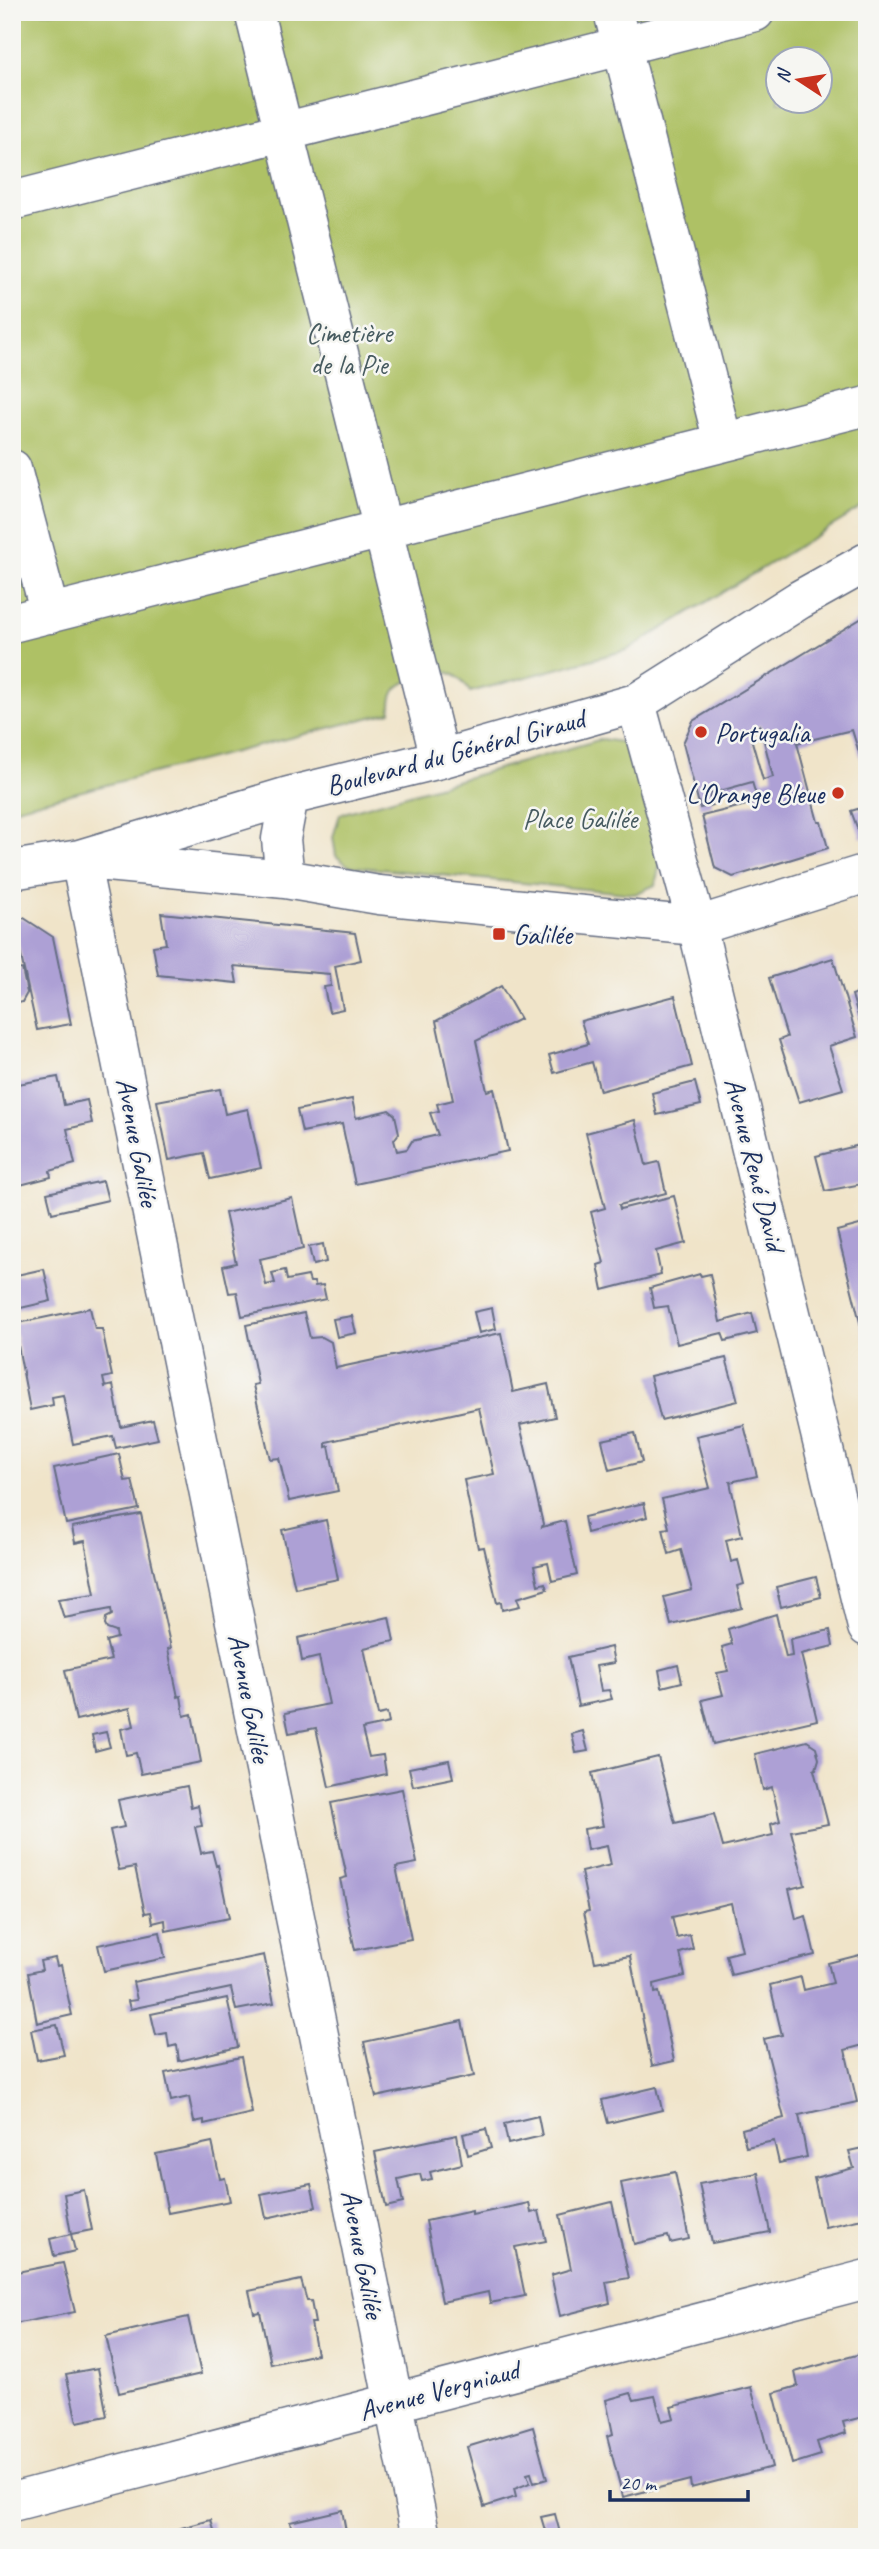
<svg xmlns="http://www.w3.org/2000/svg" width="879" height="2549" viewBox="0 0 879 2549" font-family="Caveat,sans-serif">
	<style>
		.green { fill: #aec165; stroke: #647862; stroke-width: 2; fill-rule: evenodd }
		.building { fill: #ada0d5; fill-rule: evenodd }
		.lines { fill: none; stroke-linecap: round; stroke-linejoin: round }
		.minor-casing { stroke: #666e83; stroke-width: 41 }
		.minor { stroke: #fff; stroke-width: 38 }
		.poi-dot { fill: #c8321e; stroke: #f6f6f2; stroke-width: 2.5 }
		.labels { text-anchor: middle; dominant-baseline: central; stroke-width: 5; stroke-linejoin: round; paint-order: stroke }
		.park-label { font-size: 28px; fill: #475b60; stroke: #f6f6f2 }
		.poi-label { font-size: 28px; fill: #1b2f5e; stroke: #f6f6f2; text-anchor: start }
		.street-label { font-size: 28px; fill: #1b2f5e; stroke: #f6f6f2 }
	</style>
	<rect width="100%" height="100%" fill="#f6f6f2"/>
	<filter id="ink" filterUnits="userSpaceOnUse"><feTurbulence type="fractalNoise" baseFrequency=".0143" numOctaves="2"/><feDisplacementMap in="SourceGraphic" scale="14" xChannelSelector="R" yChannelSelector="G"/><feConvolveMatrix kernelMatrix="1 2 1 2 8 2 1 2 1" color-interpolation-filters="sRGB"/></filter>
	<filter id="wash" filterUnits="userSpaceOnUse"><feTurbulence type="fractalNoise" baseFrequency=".00686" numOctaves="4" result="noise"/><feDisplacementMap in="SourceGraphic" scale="28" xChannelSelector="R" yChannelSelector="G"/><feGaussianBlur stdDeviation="1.57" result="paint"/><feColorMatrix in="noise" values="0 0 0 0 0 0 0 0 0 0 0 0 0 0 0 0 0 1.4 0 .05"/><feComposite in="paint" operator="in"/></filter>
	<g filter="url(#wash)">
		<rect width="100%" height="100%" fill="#f0e4c9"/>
		<path class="green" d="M 12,12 L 867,12 L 867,505 L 627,650 L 470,692 C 465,684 459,676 450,673 C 441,670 431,674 423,676 C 401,682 389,687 391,712 L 12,809 ZM 778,60 L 820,60 L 820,102 L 778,102 Z
			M 602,739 L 626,743 L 640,757 L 661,860 L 655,885 L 635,894 L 349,866 L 336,856 L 333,837 L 340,814 Z"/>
		<g id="blocks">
			<path class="building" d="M 867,615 L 867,778 L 852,730 L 797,743 L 818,822 L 821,822 L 828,848 L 733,877 L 715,868 L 702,816 L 758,802 L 752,782 L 709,794 L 712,805 L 700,808 L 683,743 L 693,721 ZM 760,725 L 773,777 L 763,780 L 749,731 Z
				M 867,806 L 867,836 L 861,838 L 851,811 Z
				M 161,913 L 355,933 L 361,960 L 335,966 L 343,1009 L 329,1012 L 324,987 L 331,986 L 330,974 L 234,966 L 237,983 L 158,975 L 153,946 L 166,944 Z
				M 24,918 L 53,937 L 71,1024 L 37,1030 L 13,919 Z
				M 833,958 L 857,1037 L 829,1046 L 843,1089 L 799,1102 L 779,1040 L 787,1037 L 769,978 Z
				M 12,961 L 15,970 L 22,969 L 27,993 L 22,1002 L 12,1004 Z
				M 501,986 L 520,1019 L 476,1041 L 487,1091 L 494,1089 L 508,1151 L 355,1184 L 342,1124 L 302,1132 L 297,1110 L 352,1099 L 356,1118 L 389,1110 L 395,1115 L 399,1133 L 394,1140 L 397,1151 L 407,1149 L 412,1141 L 438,1135 L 430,1113 L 439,1111 L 437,1104 L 453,1100 L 436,1021 Z
				M 867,990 L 867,1043 L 866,1043 L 852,995 Z
				M 675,996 L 692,1066 L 600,1091 L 592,1062 L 554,1073 L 549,1055 L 588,1044 L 581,1021 Z
				M 58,1077 L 64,1105 L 87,1100 L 92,1123 L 67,1129 L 75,1164 L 50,1171 L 51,1177 L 20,1185 L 12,1149 L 12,1085 Z
				M 695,1082 L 701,1105 L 657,1115 L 652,1093 Z
				M 220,1089 L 225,1114 L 248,1109 L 261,1168 L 210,1179 L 204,1153 L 169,1160 L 157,1101 Z
				M 635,1120 L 646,1165 L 659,1162 L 666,1193 L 619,1205 L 620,1209 L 674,1196 L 686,1243 L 656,1251 L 661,1275 L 603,1290 L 598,1265 L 604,1263 L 591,1212 L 605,1208 L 586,1133 Z
				M 867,1143 L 867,1183 L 825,1191 L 816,1156 Z
				M 103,1181 L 108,1200 L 52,1213 L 47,1193 Z
				M 292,1198 L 303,1249 L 260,1259 L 266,1285 L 275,1283 L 272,1273 L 285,1270 L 287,1280 L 308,1276 L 310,1282 L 314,1282 L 315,1286 L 323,1285 L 326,1299 L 242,1316 L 237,1292 L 229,1293 L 223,1266 L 236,1263 L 225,1213 Z
				M 867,1223 L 867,1346 L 866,1346 L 837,1231 Z
				M 323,1244 L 326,1262 L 313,1265 L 309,1247 Z
				M 44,1269 L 51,1301 L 12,1310 L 12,1276 Z
				M 700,1274 L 701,1276 L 710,1274 L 720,1322 L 752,1313 L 757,1333 L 725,1341 L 722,1333 L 677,1344 L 668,1306 L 654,1308 L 650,1288 Z
				M 90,1308 L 95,1329 L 102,1329 L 112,1376 L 103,1378 L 105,1387 L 113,1385 L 121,1427 L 153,1420 L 158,1439 L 116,1448 L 113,1436 L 73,1444 L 63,1395 L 52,1397 L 53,1405 L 30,1410 L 14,1324 Z
				M 492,1308 L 496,1329 L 479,1333 L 474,1312 Z
				M 304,1313 L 310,1338 L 322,1337 L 331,1342 L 336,1368 L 501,1333 L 513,1392 L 548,1384 L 555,1417 L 520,1425 L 543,1524 L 542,1527 L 565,1521 L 577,1575 L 552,1581 L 548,1563 L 534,1566 L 538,1585 L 545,1583 L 547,1589 L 517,1598 L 520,1606 L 502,1610 L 501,1602 L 497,1603 L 484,1547 L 478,1548 L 464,1480 L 494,1474 L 479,1408 L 326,1442 L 326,1447 L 329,1446 L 338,1491 L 289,1501 L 279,1458 L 270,1459 L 253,1385 L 258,1384 L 246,1325 Z
				M 352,1316 L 356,1333 L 337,1337 L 333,1319 Z
				M 726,1358 L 738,1401 L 661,1420 L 650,1376 Z
				M 744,1425 L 757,1476 L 730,1482 L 742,1536 L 726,1540 L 731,1562 L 738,1560 L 744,1584 L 737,1586 L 742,1608 L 671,1625 L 664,1597 L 692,1590 L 681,1550 L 669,1554 L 663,1529 L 669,1528 L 662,1499 L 710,1488 L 696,1436 Z
				M 635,1433 L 642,1462 L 609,1470 L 602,1440 Z
				M 119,1454 L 125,1481 L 132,1480 L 139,1509 L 66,1524 L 54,1468 Z
				M 644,1503 L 647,1517 L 587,1533 L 584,1517 Z
				M 141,1514 L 171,1648 L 168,1649 L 178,1697 L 181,1696 L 184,1716 L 192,1714 L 201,1762 L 141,1774 L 136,1753 L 126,1755 L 121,1729 L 134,1726 L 130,1708 L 76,1720 L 65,1670 L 111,1660 L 106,1641 L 117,1638 L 116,1632 L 107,1629 L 105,1625 L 106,1618 L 112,1615 L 111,1609 L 64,1618 L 58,1599 L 95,1594 L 85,1541 L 75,1543 L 72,1527 Z
				M 326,1520 L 338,1579 L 295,1588 L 282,1530 Z
				M 816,1577 L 821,1597 L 781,1607 L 776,1587 Z
				M 776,1614 L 786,1657 L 792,1656 L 790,1639 L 830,1630 L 833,1646 L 801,1654 L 817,1720 L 713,1744 L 702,1700 L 723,1695 L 717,1673 L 728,1671 L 722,1647 L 732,1644 L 728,1629 Z
				M 389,1617 L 394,1641 L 364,1648 L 378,1715 L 387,1713 L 389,1723 L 362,1729 L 369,1757 L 383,1755 L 386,1774 L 329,1787 L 316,1728 L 289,1733 L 285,1713 L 329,1704 L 319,1657 L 302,1661 L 298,1638 Z
				M 611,1647 L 614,1663 L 596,1666 L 601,1691 L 609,1690 L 612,1699 L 578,1706 L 568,1657 Z
				M 678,1665 L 682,1682 L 662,1687 L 659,1670 Z
				M 583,1731 L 588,1751 L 576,1753 L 572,1734 Z
				M 106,1732 L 110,1747 L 95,1751 L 92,1735 Z
				M 807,1741 L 816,1747 L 819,1759 L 816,1769 L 814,1770 L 828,1824 L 791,1831 L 805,1885 L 789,1889 L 796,1919 L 806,1916 L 815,1955 L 731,1975 L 726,1955 L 742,1951 L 731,1903 L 672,1917 L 677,1938 L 690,1935 L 693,1949 L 680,1953 L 685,1976 L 654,1984 L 655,1993 L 659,1992 L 674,2061 L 652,2066 L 630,1956 L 595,1962 L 584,1912 L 589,1911 L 581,1872 L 611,1865 L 607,1846 L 587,1850 L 584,1829 L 603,1826 L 592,1773 L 658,1757 L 675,1823 L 714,1814 L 723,1847 L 773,1835 L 771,1824 L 780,1821 L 772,1787 L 763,1790 L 755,1754 Z
				M 449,1760 L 453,1778 L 413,1786 L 409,1768 Z
				M 187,1786 L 191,1807 L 198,1805 L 202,1826 L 195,1827 L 201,1853 L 212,1851 L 216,1866 L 218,1865 L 229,1918 L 166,1931 L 165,1920 L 153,1923 L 151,1912 L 145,1913 L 135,1867 L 119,1870 L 110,1830 L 124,1827 L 118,1800 Z
				M 402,1789 L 417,1863 L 396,1867 L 411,1939 L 355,1950 L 340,1879 L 347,1877 L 331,1803 Z
				M 160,1932 L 165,1958 L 104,1971 L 98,1945 Z
				M 867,1953 L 867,2044 L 845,2050 L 857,2102 L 799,2115 L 807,2157 L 779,2163 L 774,2141 L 746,2147 L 742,2129 L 784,2118 L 764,2039 L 782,2035 L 770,1985 L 801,1977 L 804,1990 L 833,1983 L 828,1963 Z
				M 264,1955 L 274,2003 L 236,2010 L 231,1988 L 130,2009 L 128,2001 L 137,2000 L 133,1982 Z
				M 55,1958 L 57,1966 L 61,1965 L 72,2015 L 37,2023 L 28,1973 L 42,1970 L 40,1961 Z
				M 227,1998 L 238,2047 L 179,2061 L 177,2045 L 169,2047 L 167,2033 L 156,2035 L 151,2014 Z
				M 462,2021 L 474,2076 L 376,2097 L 364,2042 Z
				M 57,2025 L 64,2055 L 37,2060 L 31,2030 Z
				M 241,2057 L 252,2113 L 204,2124 L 204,2120 L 194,2122 L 189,2097 L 171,2101 L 165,2073 Z
				M 657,2087 L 662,2110 L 608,2123 L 602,2100 Z
				M 538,2116 L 542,2136 L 508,2144 L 504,2124 Z
				M 486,2129 L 491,2148 L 468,2155 L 463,2134 Z
				M 457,2135 L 462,2164 L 430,2172 L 432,2179 L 422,2181 L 420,2174 L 398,2179 L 403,2203 L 386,2207 L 375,2152 Z
				M 212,2142 L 220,2179 L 225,2178 L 230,2201 L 168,2213 L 156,2154 Z
				M 867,2147 L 867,2218 L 825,2227 L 814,2178 L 854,2168 L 849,2151 Z
				M 675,2172 L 689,2239 L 670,2243 L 668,2236 L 634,2244 L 621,2183 Z
				M 758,2173 L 770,2232 L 712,2243 L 699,2184 Z
				M 311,2184 L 316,2207 L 266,2218 L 261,2194 Z
				M 84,2190 L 92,2230 L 71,2234 L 64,2194 Z
				M 612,2202 L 629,2278 L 606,2282 L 610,2303 L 560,2316 L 551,2275 L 571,2269 L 560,2215 Z
				M 529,2203 L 531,2213 L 539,2211 L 546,2241 L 515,2247 L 525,2296 L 490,2303 L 488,2292 L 442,2302 L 426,2221 L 472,2211 L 472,2215 Z
				M 71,2234 L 75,2251 L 54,2256 L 50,2239 Z
				M 63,2263 L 75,2312 L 14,2324 L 12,2273 Z
				M 301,2280 L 307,2301 L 311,2301 L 315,2323 L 311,2323 L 317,2354 L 271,2364 L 260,2312 L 254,2313 L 249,2291 Z
				M 188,2317 L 201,2374 L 119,2393 L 106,2336 Z
				M 867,2352 L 867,2416 L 843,2422 L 846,2433 L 817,2442 L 821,2455 L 792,2464 L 774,2393 L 798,2386 L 795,2372 Z
				M 98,2368 L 107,2416 L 77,2422 L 66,2374 Z
				M 751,2387 L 772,2467 L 691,2488 L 690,2480 L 623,2497 L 607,2436 L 613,2434 L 606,2400 L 631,2393 L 634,2400 L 655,2396 L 662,2421 L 674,2418 L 671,2407 Z
				M 533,2427 L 547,2479 L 534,2483 L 531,2473 L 527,2474 L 530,2483 L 514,2489 L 516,2497 L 484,2507 L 467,2447 Z
				M 342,2510 L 347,2537 L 293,2537 L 290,2522 Z
				M 555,2514 L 561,2537 L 547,2537 L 541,2517 Z
				M 211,2520 L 216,2537 L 151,2537 L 151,2536 Z"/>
		</g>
	</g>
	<g filter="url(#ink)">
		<use href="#blocks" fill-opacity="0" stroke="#666e83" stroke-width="2"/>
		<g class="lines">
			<defs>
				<path id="minor" d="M 254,12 L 440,759
					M 613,12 L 723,442
					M 12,201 L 755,12
					M 12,469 L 50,614
					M 12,623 L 867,406
					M 636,703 L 697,926 L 867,1627
					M 80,859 L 421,2537
					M 96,861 L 285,879 L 379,895 L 697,926 L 867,873
					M 12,870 L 80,859 L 289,796 L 440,759 L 636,703 L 799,600 L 867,562
					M 285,879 L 281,839 L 289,796
					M 12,2502 L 867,2279"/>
			</defs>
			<use href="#minor" class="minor-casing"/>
			<use href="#minor" class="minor"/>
		</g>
	</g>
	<g class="poi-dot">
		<circle cx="701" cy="732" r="7"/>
		<circle cx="838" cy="793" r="7"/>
		<rect x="492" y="927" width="14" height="14" rx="3.5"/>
	</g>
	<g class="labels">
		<g class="park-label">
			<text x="349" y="332">Cimetière<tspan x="349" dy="32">de la Pie</tspan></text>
			<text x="580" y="818">Place Galilée</text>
		</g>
		<g class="poi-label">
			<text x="715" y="732">Portugalia</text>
			<text x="824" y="793" text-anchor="end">L'Orange Bleue</text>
			<text x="513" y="934">Galilée</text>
		</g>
		<g class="street-label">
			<text transform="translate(455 752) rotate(-15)">Boulevard du Général Giraud</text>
			<text transform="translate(138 1142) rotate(79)">Avenue Galilée</text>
			<text transform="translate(755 1164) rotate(76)">Avenue René David</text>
			<text transform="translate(250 1698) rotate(79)">Avenue Galilée</text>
			<text transform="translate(363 2254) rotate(79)">Avenue Galilée</text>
			<text transform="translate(439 2390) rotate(-15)">Avenue Vergniaud</text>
		</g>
	</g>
	<rect width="879" height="2549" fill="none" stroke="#f6f6f2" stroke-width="42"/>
	<g transform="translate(799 80) rotate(282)"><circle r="33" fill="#f6f6f2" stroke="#9ea6b7" stroke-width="2"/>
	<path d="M0-5L12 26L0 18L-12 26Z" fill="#c8321e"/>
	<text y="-10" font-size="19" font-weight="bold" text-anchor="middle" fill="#1b2f5e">N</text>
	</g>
	<path d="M610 2490v10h138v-10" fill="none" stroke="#1b2f5e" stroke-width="3.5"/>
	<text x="620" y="2490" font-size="21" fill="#1b2f5e" stroke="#f6f6f2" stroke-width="5" paint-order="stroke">20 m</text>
</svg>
